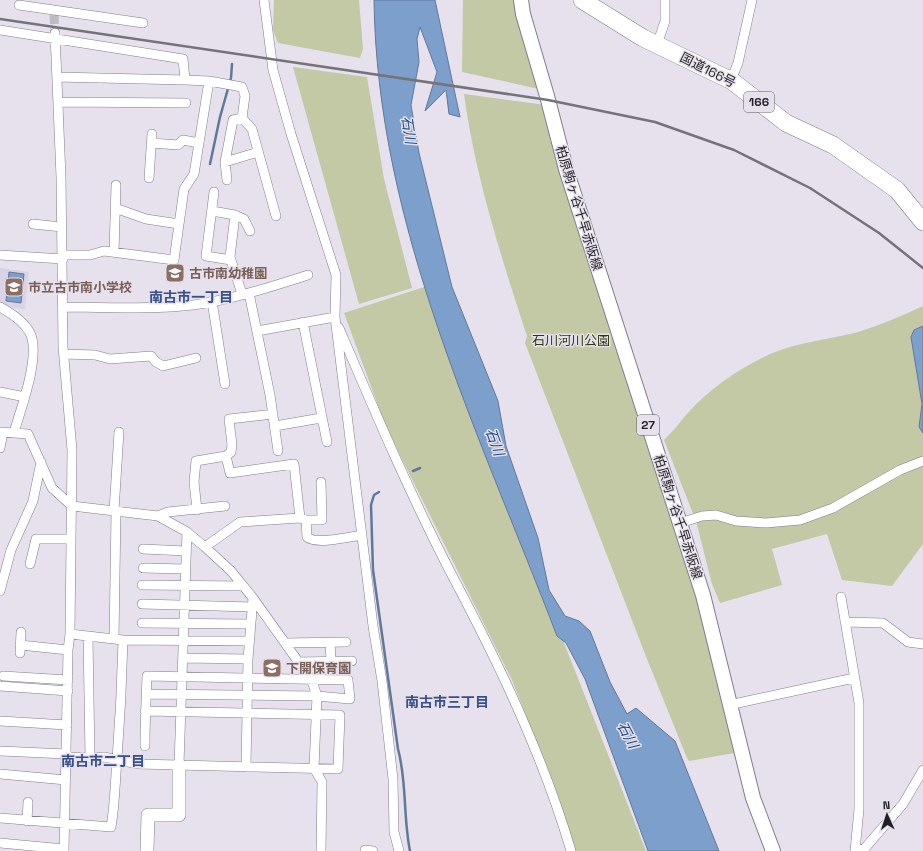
<svg xmlns="http://www.w3.org/2000/svg" width="923" height="851" viewBox="0 0 923 851" font-family="'Space Grotesk','Noto Sans JP',sans-serif">
	<style>
		.built { fill: #dad3e5 }
		.green { fill: #c3c8a5 }
		.water { fill: #7c9fcb; stroke: #617999 }
		.lines { fill: none; stroke-linecap: round; stroke-linejoin: round }
		.stream { stroke: #617999; stroke-width: 2.5 }
		.street-tunnel { stroke: #bfbac4; stroke-width: 9; stroke-dasharray: 9 4.5; stroke-linecap: butt }
		.street-casing { stroke: #827d88; stroke-width: 10 }
		.secondary-casing { stroke: #827d88; stroke-width: 14 }
		.primary-casing { stroke: #827d88; stroke-width: 16 }
		.highway-casing { stroke: #827d88; stroke-width: 18 }
		.street { stroke: #fff; stroke-width: 9 }
		.secondary { stroke: #fff; stroke-width: 13 }
		.primary { stroke: #fff; stroke-width: 14 }
		.highway { stroke: #fff; stroke-width: 17 }
		.rail { stroke: #757279; stroke-width: 2.5 }
		.labels { text-anchor: middle; dominant-baseline: central; stroke-width: 3; stroke-linejoin: round; paint-order: stroke }
		.shield { fill: #e6e1ec; stroke: #5c595f; stroke-width: 1 }
		.shield-label { font-size: 12px; font-weight: bold; fill: #211f23 }
		.street-label { font-size: 13px; fill: #211f23; stroke: #e6e1ec }
		.education-label { font-size: 13px; font-weight: bold; fill: #785e54; stroke: #e6e1ec; text-anchor: start }
		.park-label { font-size: 13px; fill: #333609; stroke: #e6e1ec }
		.water-label { font-size: 14px; font-style: italic; fill: #1a4880; stroke: #e6e1ec }
		.neighbourhood-label { font-size: 14px; font-weight: bold; fill: #375089; stroke: #e6e1ec }
	</style>
	<rect width="100%" height="100%" fill="#e6e1ec"/>
	<path class="built" d="M 0,268 L 29,272 L 25,309 L 15,308 L 0,302 Z"/>
	<path class="green" d="M 274,0 L 359,0 L 363,49 L 360,58 L 278,43 L 273,30 Z
		M 463,0 L 516,0 L 539,89 L 462,72 Z
		M 293,67 L 367,77 L 384,179 L 412,288 L 359,304 Z
		M 464,94 L 546,105 L 706,620 L 734,753 L 689,761 L 687,758 L 647,659 L 525,343 L 527,336 C 502,260 475,176 464,94 Z
		M 427,286 L 514,516 L 646,851 L 574,851 L 556,791 L 512,680 L 386,427 L 344,313 Z
		M 923,306 L 923,544 L 892,586 L 842,580 L 827,534 L 772,549 L 782,585 L 720,603 L 712,584 L 696,521 L 664,440 C 672,432 679,424 686,415 C 707,391 735,371 764,357 C 791,343 828,340 858,332 C 880,325 902,316 923,306 Z"/>
	<path class="water" d="M 374,0 L 435,0 L 460,117 L 449,114 L 446,90 L 425,111 L 437,72 L 420,27 L 417,39 L 419,62 L 411,105 L 419,153 L 452,287 L 498,401 L 506,446 L 538,538 L 549,590 L 565,616 L 579,621 L 590,631 L 610,682 L 627,714 L 636,708 L 675,741 L 719,851 L 648,851 L 585,679 L 566,643 L 557,636 C 478,430 377,225 374,0 Z
		M 9,272 L 24,274 L 21,303 L 6,301 Z
		M 923,326 L 923,433 L 919,427 L 922,404 L 911,337 L 914,330 Z"/>
	<g class="lines">
		<path class="stream" d="M 210,164 L 220,117 L 231,78 L 232,64
			M 413,471 L 420,468
			M 379,492 L 374,495 L 371,505 L 373,570 L 398,749 C 407,781 403,817 410,851"/>
		<path class="street-tunnel" d="M 54,15 L 55,33"/>
		<defs>
			<path id="street" d="M 264,0 L 273,70 L 291,134 L 336,275 L 335,317 L 373,626 L 382,681 L 393,779 L 394,832 L 399,851
				M 19,5 L 143,23
				M 0,30 L 183,59 L 185,80 L 209,81 L 242,87 L 245,96 L 242,118 L 252,129 L 276,216
				M 55,33 L 61,177 L 63,347 L 72,450 L 70,634 L 68,650 L 64,851
				M 657,45 L 665,21 L 665,0
				M 57,77 L 185,80
				M 731,80 L 738,63 L 752,0
				M 59,102 L 186,103
				M 152,143 L 178,145 L 183,140 L 199,143
				M 225,162 L 258,152
				M 149,178 L 152,134
				M 227,180 L 225,162 L 233,120 L 242,118
				M 214,192 L 206,256 L 231,260
				M 115,208 L 146,219 L 179,224
				M 212,211 L 235,215 L 230,257 L 242,294
				M 235,215 L 244,219 L 250,231
				M 33,224 L 62,227
				M 114,252 L 116,185
				M 0,255 L 63,259
				M 63,255 L 90,255 L 104,251 L 174,260 L 184,189 L 194,174 L 209,81
				M 249,293 L 270,395 L 278,451
				M 212,301 L 225,384
				M 0,307 C 11,313 24,321 30,333 C 41,355 21,409 14,432
				M 62,307 C 104,307 151,310 193,305 C 231,300 270,287 308,275
				M 303,322 L 327,442
				M 339,328 C 375,412 411,497 454,579 C 500,666 543,756 571,851
				M 257,331 L 335,317
				M 64,354 L 95,355 L 110,359 L 151,356 L 156,362 L 163,366 L 196,358
				M 0,392 L 25,397
				M 275,426 L 321,418
				M 0,432 L 28,434 L 52,488 L 72,506 L 158,516 L 187,532 L 205,547 L 231,571 L 253,598 L 312,681 L 317,696 L 314,768 L 322,782 L 321,851
				M 0,448 L 3,432
				M 226,456 L 230,473 L 294,464 L 300,518
				M 197,510 L 194,482 L 196,461 L 226,456 L 231,452 L 232,445 L 229,419 L 273,414
				M 114,511 L 119,432
				M 158,516 L 168,512 L 225,506
				M 306,520 L 322,520 L 321,482
				M 680,523 L 702,516 L 716,515 L 736,521 L 766,523 L 800,520 L 833,508 L 900,470 L 923,461
				M 205,547 L 240,522 L 300,518 L 306,520 L 307,537 C 316,545 349,537 362,535
				M 143,549 L 186,551
				M 30,564 L 36,539 L 70,539
				M 143,568 L 186,569
				M 142,585 L 243,586
				M 0,591 L 11,550 L 33,501 L 41,462
				M 841,597 L 859,703 L 859,809 L 855,851
				M 142,604 L 252,607
				M 845,622 L 883,623 L 908,642 L 923,644
				M 142,623 L 250,624
				M 70,634 L 123,640 L 249,641
				M 88,636 L 90,758
				M 114,639 L 116,512
				M 330,642 L 331,661
				M 285,643 L 346,642
				M 20,645 L 68,650
				M 20,653 L 21,632
				M 183,658 L 248,659
				M 299,662 L 352,661
				M 3,676 L 68,680
				M 0,686 L 68,691
				M 729,705 L 854,678
				M 0,721 L 67,725
				M 145,746 C 145,723 146,700 147,676 L 348,680 L 350,699 L 317,696 L 146,694
				M 0,751 L 67,754
				M 67,757 L 90,758 L 104,757 L 138,764 L 338,769 L 340,715 L 145,711
				M 179,765 L 187,532
				M 246,767 L 248,659 L 253,598
				M 0,774 L 66,780
				M 0,818 L 111,827 C 115,804 115,783 117,760 C 120,720 122,680 123,640
				M 27,821 L 28,802
				M 0,843 L 64,849
				M 365,850 L 373,851
				M 858,851 L 865,848 L 903,804 L 923,770"/>
			<path id="secondary" d="M 147,851 L 148,815 L 179,815 L 179,765"/>
			<path id="primary" d="M 521,0 L 523,14 L 547,96 L 566,169 L 703,595 L 753,798 L 773,851"/>
			<path id="highway" d="M 582,0 L 643,38 L 732,81 L 786,123 L 833,145 L 897,190 L 923,222"/>
		</defs>
		<use href="#street" class="street-casing"/>
		<use href="#secondary" class="secondary-casing"/>
		<use href="#primary" class="primary-casing"/>
		<use href="#highway" class="highway-casing"/>
		<use href="#street" class="street"/>
		<use href="#secondary" class="secondary"/>
		<use href="#primary" class="primary"/>
		<use href="#highway" class="highway"/>
		<path class="rail" d="M 0,19 L 548,100 L 655,122 L 734,150 L 810,188 L 879,233 L 923,268"/>
	</g>
	<defs>
		<symbol id="school-square" viewBox="-11 -11 22 22"><rect x="-9" y="-9" width="18" height="18" rx="4" fill="#8d6e63" stroke="#e6e1ec"/><path d="M0-5L7-2L0 1L-7-2ZM-4 1L0 2.5L4 1V4Q0 6-4 4Z" fill="#fff"/></symbol>
	</defs>
	<g fill-rule="evenodd">
		<use href="#school-square" x="164" y="262" width="22" height="22"/>
		<use href="#school-square" x="3" y="276" width="22" height="22"/>
		<use href="#school-square" x="261" y="657" width="22" height="22"/>
	</g>
	<g class="labels">
		<g class="shield">
			<rect x="744" y="92" width="30" height="20" rx="3"/>
			<rect x="637" y="415" width="22" height="20" rx="3"/>
		</g>
		<g class="shield-label">
			<text x="759" y="102">166</text>
			<text x="648" y="425">27</text>
		</g>
		<g class="street-label">
			<text transform="translate(708 70) rotate(27)">国道166号</text>
			<text transform="translate(579 208) rotate(73)">柏原駒ヶ谷千早赤阪線</text>
			<text transform="translate(678 517) rotate(72)">柏原駒ヶ谷千早赤阪線</text>
		</g>
		<g class="education-label">
			<text x="189" y="273">古市南幼稚園</text>
			<text x="28" y="287">市立古市南小学校</text>
			<text x="286" y="668">下開保育園</text>
		</g>
		<g class="park-label">
			<text x="571" y="340">石川河川公園</text>
		</g>
		<g class="water-label">
			<text transform="translate(409 130) rotate(81)">石川</text>
			<text transform="translate(495 442) rotate(70)">石川</text>
			<text transform="translate(628 735) rotate(62)">石川</text>
		</g>
		<g class="neighbourhood-label">
			<text x="191" y="297">南古市一丁目</text>
			<text x="447" y="702">南古市三丁目</text>
			<text x="103" y="761">南古市二丁目</text>
		</g>
	</g>
	<g transform="translate(887 815) rotate(357)" stroke="#e6e1ec" stroke-width="3" paint-order="stroke">
	<path d="M0-3L7 15L0 10L-7 15Z" fill="#211f23"/>
	<text y="-6" font-size="11" font-weight="bold" text-anchor="middle" fill="#211f23">N</text>
	</g>
</svg>
